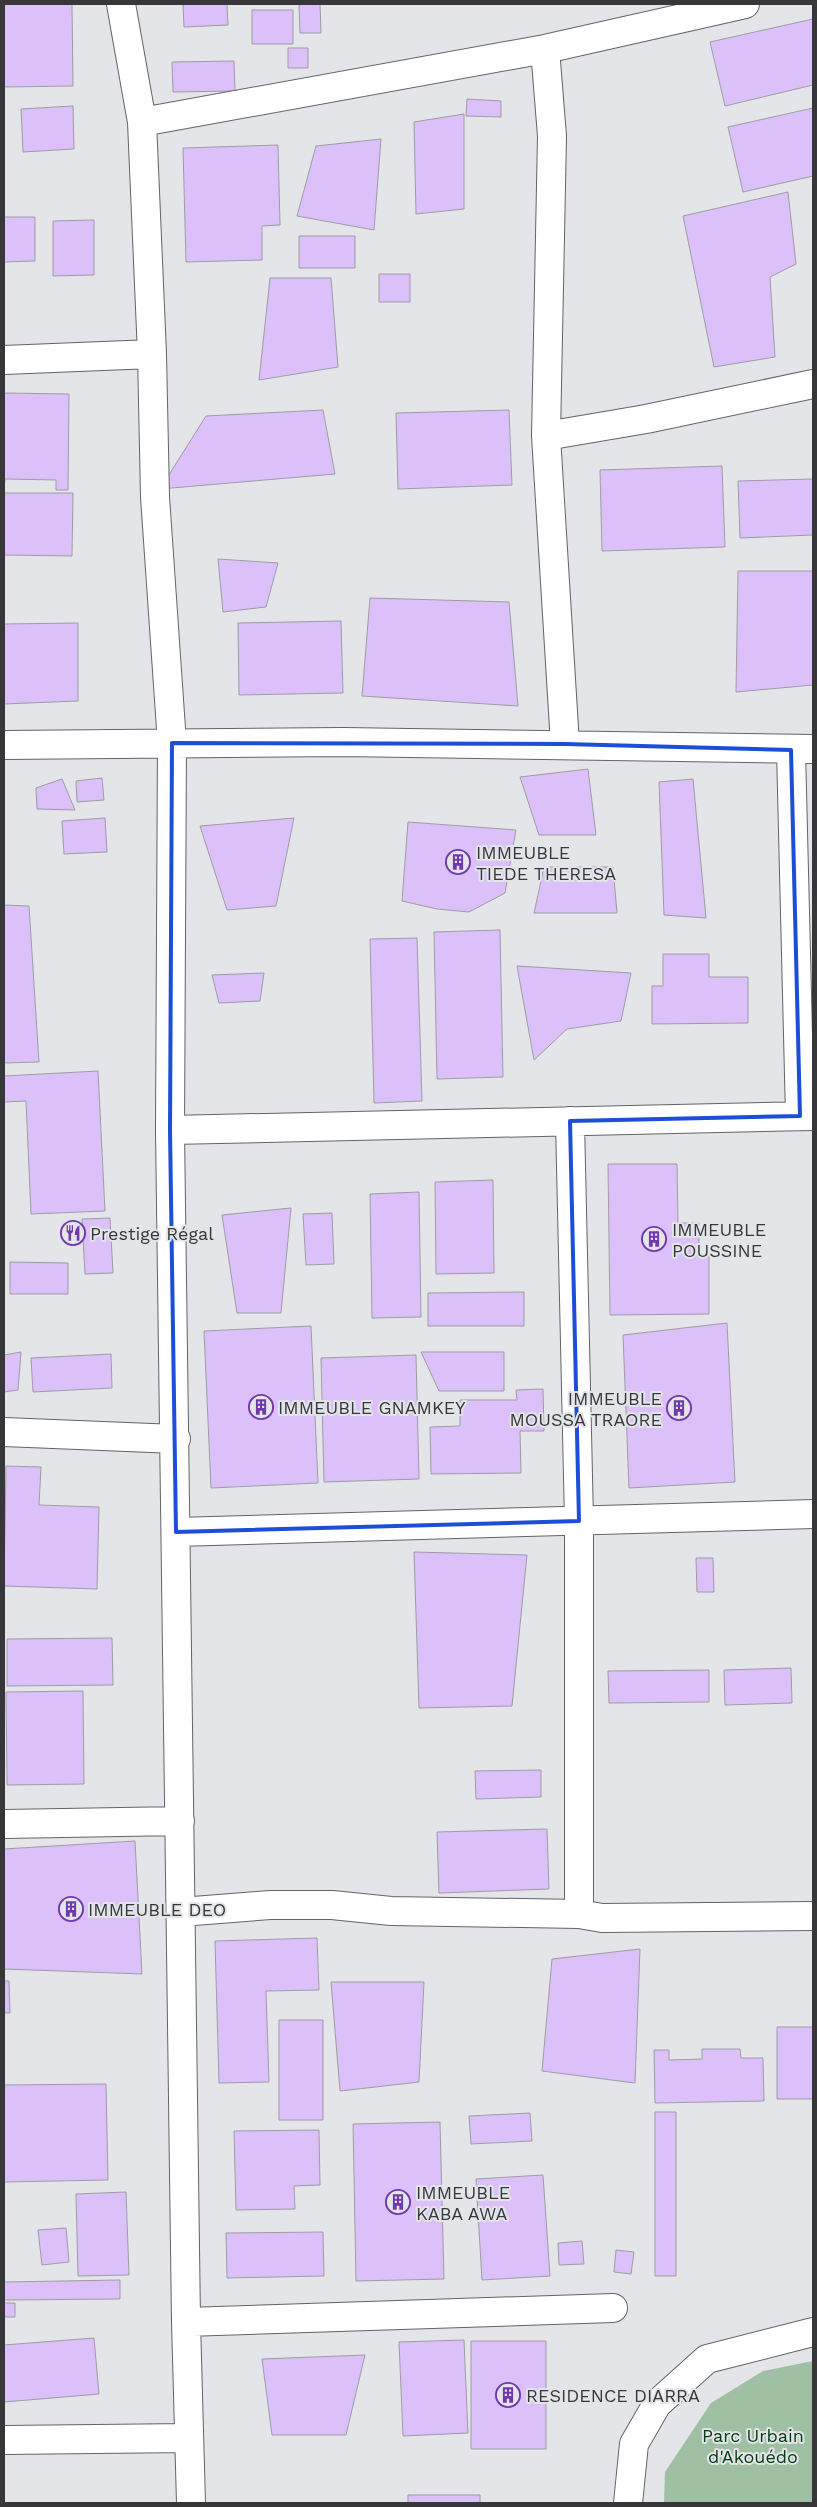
<svg xmlns="http://www.w3.org/2000/svg" width="817" height="2507" viewBox="0 0 817 2507" font-family="'Work Sans',sans-serif">
	<style>
		.green { fill: #9fc0a2 }
		.building { fill: #dcc0fa; stroke: #9f9da1 }
		.lines { fill: none; stroke-linecap: round; stroke-linejoin: round }
		.minor-casing { stroke: #636468; stroke-width: 30 }
		.minor { stroke: #fff; stroke-width: 28 }
		.marked { fill: none; stroke: #1d4ed8; stroke-width: 4; stroke-linejoin: round }
		.labels { text-anchor: middle; dominant-baseline: central; stroke-width: 4; stroke-linejoin: round; paint-order: stroke }
		.poi-label { font-size: 18px; fill: #373739; stroke: #e3e5e9; text-anchor: start }
		.park-label { font-size: 18px; fill: #003b11; stroke: #e3e5e9 }
	</style>
	<rect width="100%" height="100%" fill="#e3e5e9"/>
	<path class="green" d="M 813,2361 L 813,2503 L 664,2503 L 665,2472 L 711,2403 L 763,2371 Z"/>
	<path class="building" d="M 4,4 L 72,4 L 73,86 L 4,87 Z
		M 183,4 L 227,4 L 228,25 L 184,27 Z
		M 299,4 L 320,4 L 321,33 L 300,33 Z
		M 252,10 L 293,10 L 293,44 L 252,44 Z
		M 813,19 L 813,85 L 725,106 L 710,42 Z
		M 288,48 L 308,48 L 308,68 L 288,68 Z
		M 234,61 L 235,91 L 173,92 L 172,62 Z
		M 467,99 L 501,101 L 501,117 L 466,116 Z
		M 73,106 L 74,149 L 23,152 L 21,109 Z
		M 813,108 L 813,176 L 743,192 L 728,127 Z
		M 464,114 L 464,209 L 416,214 L 414,122 Z
		M 381,139 L 374,230 L 297,216 L 316,146 Z
		M 278,145 L 280,225 L 262,226 L 262,260 L 186,262 L 183,148 Z
		M 788,192 L 796,264 L 770,277 L 775,357 L 714,367 L 683,216 Z
		M 4,217 L 35,217 L 35,261 L 4,262 Z
		M 94,220 L 94,275 L 53,276 L 53,221 Z
		M 299,236 L 355,236 L 355,268 L 299,268 Z
		M 379,274 L 410,274 L 410,302 L 379,302 Z
		M 270,278 L 331,278 L 338,367 L 259,380 Z
		M 4,393 L 69,394 L 68,490 L 56,490 L 56,480 L 5,479 L 4,489 Z
		M 323,410 L 335,474 L 160,489 L 206,416 Z
		M 509,410 L 512,485 L 398,489 L 396,413 Z
		M 722,466 L 725,547 L 602,551 L 600,470 Z
		M 813,479 L 813,535 L 740,538 L 738,481 Z
		M 4,493 L 73,493 L 72,556 L 4,555 Z
		M 218,559 L 278,563 L 266,607 L 223,612 Z
		M 738,571 L 813,571 L 813,685 L 736,692 Z
		M 370,598 L 509,602 L 518,706 L 362,696 Z
		M 341,621 L 343,693 L 239,695 L 238,623 Z
		M 78,623 L 78,701 L 4,704 L 4,624 Z
		M 588,769 L 596,835 L 539,835 L 520,777 Z
		M 102,778 L 104,800 L 77,802 L 76,781 Z
		M 62,779 L 75,810 L 37,809 L 36,788 Z
		M 693,779 L 706,918 L 664,915 L 659,782 Z
		M 105,818 L 107,852 L 64,854 L 62,821 Z
		M 294,818 L 276,906 L 227,910 L 200,826 Z
		M 408,822 L 516,830 L 505,893 L 469,912 L 437,909 L 402,901 Z
		M 544,867 L 613,867 L 617,913 L 534,913 Z
		M 4,905 L 29,906 L 39,1062 L 4,1063 Z
		M 500,930 L 503,1077 L 437,1079 L 434,932 Z
		M 417,938 L 422,1101 L 374,1103 L 370,939 Z
		M 663,954 L 709,954 L 709,977 L 748,977 L 748,1023 L 652,1024 L 652,986 L 663,986 Z
		M 517,966 L 631,973 L 621,1021 L 567,1029 L 534,1060 Z
		M 264,973 L 260,1001 L 219,1003 L 212,975 Z
		M 98,1071 L 105,1211 L 31,1214 L 26,1101 L 4,1102 L 4,1076 Z
		M 608,1164 L 677,1164 L 678,1223 L 699,1223 L 699,1255 L 709,1255 L 709,1314 L 610,1315 Z
		M 493,1180 L 494,1273 L 436,1274 L 435,1182 Z
		M 419,1192 L 421,1317 L 372,1318 L 370,1194 Z
		M 291,1208 L 281,1313 L 237,1313 L 222,1215 Z
		M 332,1213 L 334,1264 L 306,1265 L 303,1214 Z
		M 110,1218 L 113,1273 L 85,1274 L 82,1219 Z
		M 10,1262 L 68,1263 L 68,1294 L 10,1294 Z
		M 524,1292 L 524,1326 L 428,1326 L 428,1293 Z
		M 727,1323 L 735,1482 L 629,1488 L 623,1335 Z
		M 311,1326 L 318,1483 L 211,1488 L 204,1331 Z
		M 21,1352 L 18,1390 L 4,1392 L 4,1355 Z
		M 421,1352 L 504,1352 L 504,1391 L 439,1391 Z
		M 111,1354 L 112,1388 L 33,1392 L 31,1358 Z
		M 416,1355 L 419,1479 L 324,1482 L 321,1358 Z
		M 543,1389 L 544,1431 L 520,1431 L 521,1473 L 431,1474 L 430,1427 L 460,1426 L 460,1400 L 517,1400 L 516,1390 Z
		M 6,1466 L 41,1467 L 39,1505 L 99,1507 L 97,1589 L 4,1586 Z
		M 414,1552 L 527,1555 L 512,1706 L 419,1708 Z
		M 696,1558 L 713,1558 L 714,1592 L 697,1592 Z
		M 112,1638 L 113,1685 L 7,1686 L 7,1639 Z
		M 791,1668 L 792,1703 L 725,1705 L 724,1670 Z
		M 709,1670 L 709,1702 L 609,1703 L 608,1671 Z
		M 83,1691 L 84,1784 L 7,1785 L 6,1692 Z
		M 541,1770 L 541,1797 L 476,1799 L 475,1771 Z
		M 547,1829 L 549,1889 L 439,1893 L 437,1832 Z
		M 135,1841 L 142,1974 L 4,1969 L 4,1849 Z
		M 317,1938 L 319,1990 L 266,1991 L 269,2082 L 219,2083 L 215,1941 Z
		M 640,1949 L 635,2083 L 542,2071 L 552,1959 Z
		M 4,1981 L 9,1981 L 10,2013 L 4,2013 Z
		M 331,1982 L 424,1982 L 419,2082 L 340,2091 Z
		M 279,2020 L 323,2020 L 323,2120 L 279,2120 Z
		M 777,2027 L 813,2027 L 813,2099 L 777,2099 Z
		M 702,2049 L 740,2049 L 741,2058 L 763,2058 L 764,2101 L 655,2103 L 654,2050 L 669,2050 L 669,2060 L 702,2059 Z
		M 106,2084 L 108,2180 L 4,2182 L 4,2085 Z
		M 655,2112 L 676,2112 L 676,2276 L 655,2276 Z
		M 530,2113 L 532,2141 L 471,2144 L 469,2116 Z
		M 440,2122 L 444,2279 L 356,2281 L 353,2124 Z
		M 319,2130 L 320,2185 L 294,2186 L 295,2209 L 236,2210 L 234,2131 Z
		M 543,2175 L 550,2276 L 482,2280 L 476,2179 Z
		M 126,2192 L 129,2275 L 78,2276 L 76,2194 Z
		M 66,2228 L 69,2262 L 42,2265 L 38,2230 Z
		M 323,2232 L 324,2276 L 227,2278 L 226,2233 Z
		M 582,2241 L 584,2264 L 559,2265 L 558,2243 Z
		M 616,2250 L 634,2252 L 631,2274 L 614,2272 Z
		M 120,2280 L 120,2299 L 4,2300 L 4,2282 Z
		M 4,2303 L 15,2303 L 15,2317 L 4,2317 Z
		M 94,2338 L 99,2394 L 4,2402 L 4,2345 Z
		M 464,2340 L 468,2433 L 403,2436 L 399,2342 Z
		M 471,2341 L 546,2341 L 546,2449 L 471,2449 Z
		M 365,2355 L 346,2435 L 272,2435 L 262,2359 Z
		M 408,2495 L 480,2495 L 480,2503 L 408,2503 Z"/>
	<g class="lines">
		<defs>
			<path id="minor" d="M 121,4 L 142,122 L 152,354 L 155,497 L 172,743 L 170,1130 L 186,2322 L 191,2503
				M 545,49 L 552,136 L 546,436 L 565,744
				M 142,122 L 545,49 L 745,4
				M 4,360 L 152,354
				M 546,436 L 646,419 L 813,384
				M 4,745 L 343,742 L 813,749
				M 791,750 L 800,1116
				M 570,1121 L 579,1521 L 579,1914
				M 170,1130 L 813,1116
				M 4,1432 L 176,1439
				M 176,1532 L 813,1514
				M 4,1824 L 180,1821
				M 181,1912 L 270,1905 L 332,1905 L 391,1911 L 579,1914 L 602,1918 L 813,1916
				M 186,2322 L 613,2308
				M 4,2440 L 188,2438
				M 628,2503 L 634,2444 L 657,2404 L 707,2359 L 813,2332"/>
		</defs>
		<use href="#minor" class="minor-casing"/>
		<use href="#minor" class="minor"/>
	</g>
	<path class="marked" d="M 172,743 L 565,744 L 791,750 L 800,1116 L 570,1121 L 579,1521 L 176,1532 L 170,1130 Z"/>
	<defs>
		<symbol id="building-ring" viewBox="-11 -11 22 22"><circle r="9.5" fill="#e3e5e9" stroke="#7038ae" stroke-width="1.5"/><path d="M-4-6H4V6H1V3H-1V6H-4ZM-2.5-4.3h1.7v1.8h-1.7ZM.8-4.3h1.7v1.8H.8ZM-2.5-1h1.7V.8h-1.7ZM.8-1h1.7V.8H.8Z" fill="#7038ae"/></symbol>
		<symbol id="restaurant-ring" viewBox="-11 -11 22 22"><circle r="9.5" fill="#e3e5e9" stroke="#7038ae" stroke-width="1.5"/><path d="M-5-6h1v4h1v-4h1v4h1v-4h1v5L-1.5 .5V6h-2V.5L-5-1ZM5-6V6H3V1.5H1.5Q1.5-4 5-6Z" fill="#7038ae"/></symbol>
	</defs>
	<g fill-rule="evenodd">
		<use href="#building-ring" x="444" y="848" width="28" height="28"/>
		<use href="#restaurant-ring" x="59" y="1219" width="28" height="28"/>
		<use href="#building-ring" x="640" y="1225" width="28" height="28"/>
		<use href="#building-ring" x="247" y="1393" width="28" height="28"/>
		<use href="#building-ring" x="665" y="1394" width="28" height="28"/>
		<use href="#building-ring" x="57" y="1895" width="28" height="28"/>
		<use href="#building-ring" x="384" y="2188" width="28" height="28"/>
		<use href="#building-ring" x="494" y="2381" width="28" height="28"/>
	</g>
	<g class="labels">
		<g class="poi-label">
			<text x="476" y="852">IMMEUBLE<tspan x="476" dy="21">TIEDE THERESA</tspan></text>
			<text x="672" y="1229">IMMEUBLE<tspan x="672" dy="21">POUSSINE</tspan></text>
			<text x="90" y="1233">Prestige Régal</text>
			<text x="662" y="1398" text-anchor="end">IMMEUBLE<tspan x="662" dy="21">MOUSSA TRAORE</tspan></text>
			<text x="278" y="1407">IMMEUBLE GNAMKEY</text>
			<text x="88" y="1909">IMMEUBLE DEO</text>
			<text x="416" y="2192">IMMEUBLE<tspan x="416" dy="21">KABA AWA</tspan></text>
			<text x="526" y="2395">RESIDENCE DIARRA</text>
		</g>
		<g class="park-label">
			<text x="753" y="2435">Parc Urbain<tspan x="753" dy="21">d'Akouédo</tspan></text>
		</g>
	</g>
	<rect width="817" height="2507" fill="none" stroke="#373739" stroke-width="10"/>
</svg>
